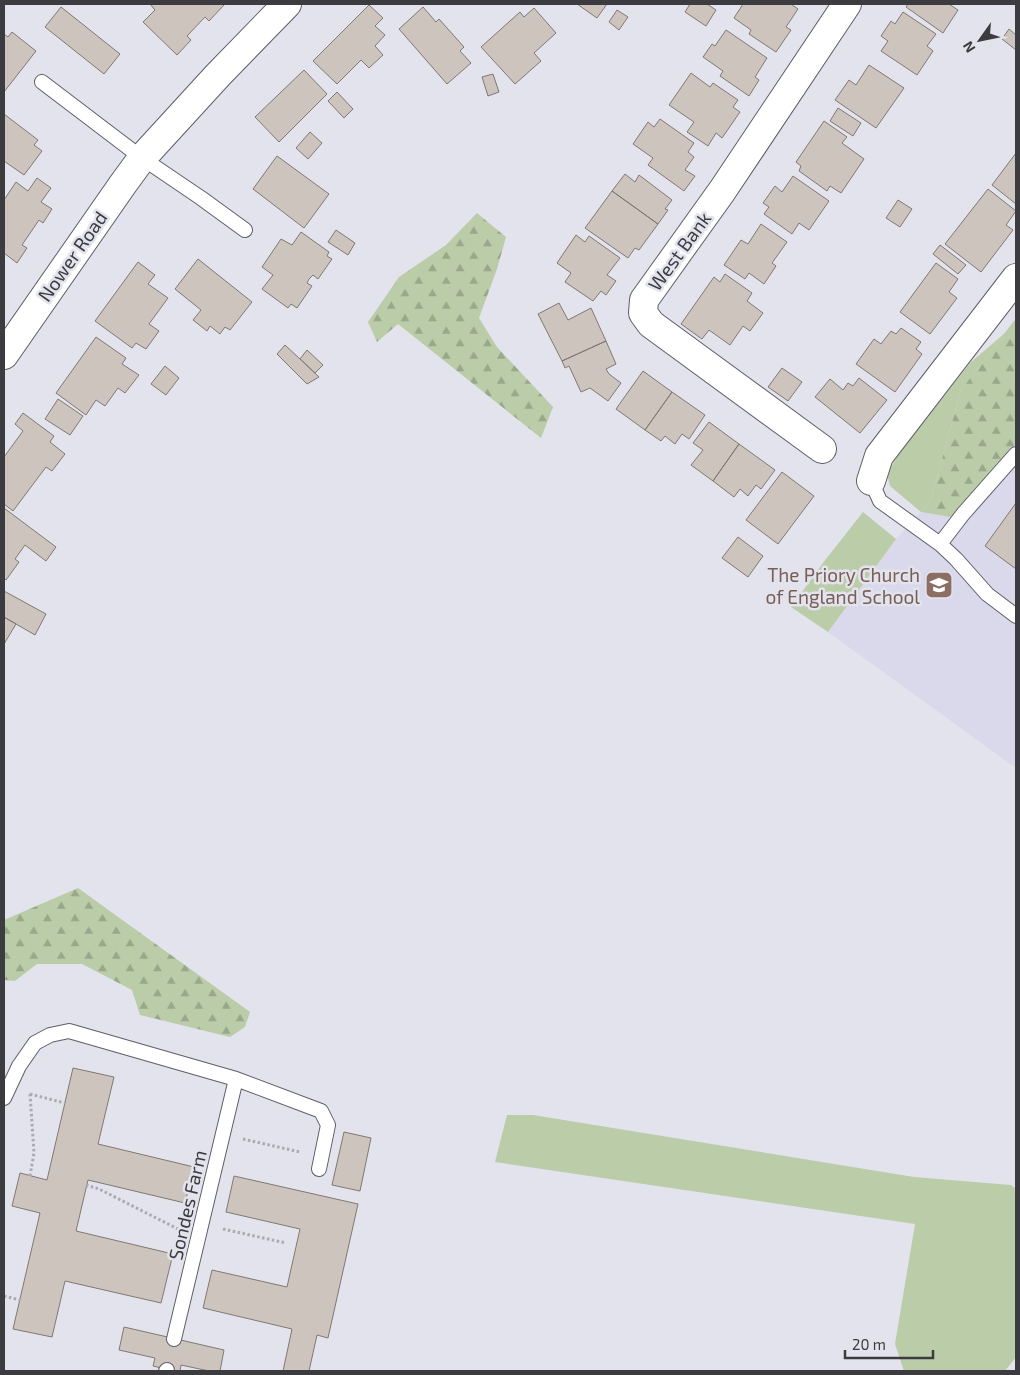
<svg xmlns="http://www.w3.org/2000/svg" width="1020" height="1375" viewBox="0 0 1020 1375" font-family="'Exo 2',sans-serif">
	<style>
		.built { fill: #dad9eb }
		.grass { fill: #bbcca8 }
		.forest { fill: url(#forest-firs) }
		.building { fill: #cdc4bd; stroke: #807872 }
		.lines { fill: none; stroke-linecap: round; stroke-linejoin: round }
		.service-casing { stroke: #5f5e67; stroke-width: 16 }
		.minor-casing { stroke: #5f5e67; stroke-width: 30 }
		.path { stroke: #aaaab2; stroke-width: 3; stroke-dasharray: 2.5 2.5; stroke-linecap: butt }
		.service { stroke: #fff; stroke-width: 14 }
		.minor { stroke: #fff; stroke-width: 28 }
		.labels { text-anchor: middle; dominant-baseline: central; stroke-width: 5; stroke-linejoin: round; paint-order: stroke }
		.street-label { font-size: 19px; fill: #3c3c40; stroke: #e3e3ed }
		.education-label { font-size: 19px; fill: #785e54; stroke: #e3e3ed; text-anchor: end }
	</style>
	<defs>
		<pattern id="forest-firs" width="22" height="20" patternUnits="userSpaceOnUse" patternTransform="scale(1.25)"><rect width="22" height="20" fill="#bbcca8"/><path d="M5 1l3.5 6h-7zM16 11l3.5 6h-7z" fill="#99a78a"/></pattern>
	</defs>
	<rect width="100%" height="100%" fill="#e3e3ed"/>
	<path class="built" d="M 1016,318 L 1016,768 L 828,632 L 896,539 L 921,512 L 931,499 L 961,390 Z"/>
	<path class="grass" d="M 1005,333 L 961,390 L 931,499 L 921,512 L 890,486 L 887,474 L 900,452 L 971,362 Z
		M 863,512 L 896,539 L 828,632 L 791,607 L 826,559 Z
		M 507,1115 L 533,1115 L 914,1177 L 1011,1185 L 1016,1189 L 1016,1357 L 1005,1371 L 904,1371 L 895,1344 L 915,1224 L 495,1162 Z"/>
	<path class="forest" d="M 477,213 L 506,237 L 497,269 L 479,318 L 497,347 L 553,407 L 541,438 L 398,324 L 377,342 L 368,322 L 399,277 L 446,245 Z
		M 1014,321 L 1016,322 L 1016,443 L 981,487 L 951,517 L 921,512 L 931,499 L 961,390 Z
		M 78,888 L 250,1012 L 245,1027 L 230,1037 L 140,1015 L 132,990 L 82,964 L 37,964 L 15,981 L 4,980 L 4,920 Z"/>
	<path class="building" d="M 150,4 L 222,4 L 224,5 L 209,21 L 205,17 L 187,36 L 191,40 L 177,55 L 143,22 L 155,10 Z
		M 577,4 L 607,4 L 597,18 Z
		M 690,4 L 707,4 L 716,10 L 706,26 L 685,12 Z
		M 743,4 L 791,4 L 798,9 L 786,27 L 791,30 L 776,52 L 749,34 L 751,30 L 734,18 Z
		M 908,4 L 949,4 L 958,10 L 943,33 L 906,7 Z
		M 369,5 L 383,18 L 375,26 L 385,35 L 375,46 L 383,55 L 369,68 L 361,60 L 337,84 L 313,61 Z
		M 61,7 L 120,54 L 104,74 L 45,27 Z
		M 423,7 L 436,22 L 439,19 L 464,47 L 460,51 L 471,63 L 447,84 L 399,29 Z
		M 534,8 L 556,33 L 534,53 L 541,61 L 515,84 L 481,47 L 520,12 L 524,17 Z
		M 617,10 L 628,17 L 619,30 L 609,22 Z
		M 903,12 L 936,34 L 927,46 L 933,51 L 917,75 L 881,51 L 888,41 L 881,36 L 891,21 L 895,24 Z
		M 1009,29 L 1016,35 L 1016,50 L 1002,39 Z
		M 726,30 L 767,58 L 755,77 L 759,80 L 749,96 L 720,76 L 723,71 L 703,57 L 712,44 L 715,46 Z
		M 12,32 L 36,51 L 4,92 L 4,34 L 8,37 Z
		M 869,65 L 904,88 L 876,128 L 835,100 L 849,80 L 856,85 Z
		M 304,70 L 327,94 L 279,142 L 255,117 Z
		M 691,73 L 710,87 L 713,83 L 738,100 L 733,107 L 740,112 L 722,138 L 716,133 L 708,146 L 687,132 L 694,122 L 669,105 Z
		M 493,74 L 499,92 L 488,96 L 482,77 Z
		M 337,92 L 353,109 L 344,118 L 328,101 Z
		M 838,108 L 861,123 L 853,136 L 830,121 Z
		M 4,114 L 38,140 L 34,145 L 42,151 L 24,175 L 4,161 Z
		M 660,119 L 694,143 L 688,152 L 694,157 L 685,170 L 695,176 L 684,191 L 648,165 L 653,158 L 633,144 L 648,122 L 654,127 Z
		M 824,121 L 847,137 L 842,143 L 864,159 L 841,193 L 830,186 L 827,191 L 799,171 L 801,166 L 796,162 Z
		M 310,132 L 322,143 L 308,159 L 296,148 Z
		M 1016,153 L 1016,204 L 992,185 Z
		M 277,156 L 329,194 L 304,228 L 253,189 Z
		M 625,174 L 635,182 L 639,175 L 672,200 L 665,209 L 668,210 L 658,224 L 612,191 Z
		M 793,176 L 829,201 L 809,230 L 799,223 L 792,234 L 764,214 L 769,207 L 763,203 L 775,186 L 782,192 Z
		M 37,178 L 51,188 L 41,202 L 52,209 L 43,223 L 39,220 L 22,245 L 27,248 L 17,263 L 4,253 L 4,200 L 16,182 L 28,191 Z
		M 988,189 L 1016,211 L 1006,225 L 1013,230 L 981,272 L 945,244 Z
		M 612,191 L 658,224 L 639,250 L 635,248 L 628,258 L 585,228 Z
		M 898,200 L 912,209 L 900,227 L 886,218 Z
		M 761,224 L 787,242 L 772,263 L 776,266 L 764,284 L 749,273 L 745,279 L 724,265 L 741,240 L 748,244 Z
		M 336,230 L 355,243 L 348,255 L 328,242 Z
		M 301,232 L 329,252 L 327,256 L 332,259 L 318,279 L 313,275 L 309,279 L 307,283 L 312,286 L 297,308 L 291,304 L 288,308 L 262,289 L 273,275 L 262,267 L 281,239 L 292,245 Z
		M 576,235 L 585,242 L 589,236 L 620,258 L 607,275 L 616,281 L 606,295 L 601,291 L 593,301 L 565,282 L 571,273 L 557,263 Z
		M 940,245 L 966,265 L 958,274 L 933,254 Z
		M 198,259 L 252,302 L 230,330 L 225,327 L 220,334 L 210,326 L 207,331 L 193,320 L 201,310 L 175,289 Z
		M 138,262 L 155,275 L 148,284 L 168,298 L 149,324 L 159,331 L 146,349 L 136,343 L 132,348 L 95,321 Z
		M 936,263 L 958,279 L 949,292 L 957,298 L 930,334 L 900,312 Z
		M 725,274 L 752,293 L 747,301 L 763,313 L 750,331 L 743,326 L 730,345 L 709,330 L 702,339 L 681,324 L 714,277 L 720,282 Z
		M 559,303 L 568,320 L 591,308 L 606,341 L 562,361 L 538,314 Z
		M 901,328 L 921,342 L 916,349 L 922,354 L 895,392 L 856,364 L 874,339 L 881,344 L 891,331 L 896,334 Z
		M 96,337 L 126,358 L 122,364 L 139,375 L 125,393 L 118,388 L 105,406 L 96,400 L 86,415 L 56,393 Z
		M 606,341 L 616,364 L 606,369 L 609,374 L 621,383 L 608,401 L 590,388 L 581,392 L 569,366 L 565,368 L 562,361 Z
		M 285,345 L 300,359 L 319,377 L 307,384 L 277,354 Z
		M 307,350 L 323,365 L 315,373 L 300,359 Z
		M 165,366 L 179,378 L 166,395 L 151,384 Z
		M 782,368 L 802,382 L 788,401 L 768,387 Z
		M 643,371 L 672,392 L 645,430 L 616,409 Z
		M 859,378 L 887,400 L 860,433 L 815,397 L 830,379 L 843,390 L 848,383 L 853,386 Z
		M 672,392 L 705,415 L 689,439 L 682,434 L 675,444 L 665,436 L 661,441 L 645,430 Z
		M 58,399 L 83,416 L 70,435 L 45,419 Z
		M 23,413 L 54,436 L 50,442 L 65,454 L 52,471 L 46,467 L 13,511 L 4,504 L 4,457 L 23,431 L 15,424 Z
		M 709,422 L 739,444 L 713,481 L 691,465 L 703,450 L 693,443 Z
		M 739,444 L 775,470 L 761,489 L 756,485 L 748,496 L 740,489 L 734,497 L 713,481 Z
		M 782,472 L 814,496 L 778,544 L 746,520 Z
		M 1016,503 L 1016,569 L 985,546 Z
		M 4,508 L 56,547 L 46,561 L 25,545 L 15,559 L 19,562 L 6,580 L 4,578 Z
		M 738,537 L 763,556 L 748,577 L 722,558 Z
		M 4,591 L 46,614 L 35,635 L 4,617 Z
		M 4,617 L 16,624 L 4,644 Z
		M 73,1068 L 114,1077 L 98,1144 L 194,1167 L 185,1203 L 88,1180 L 76,1231 L 173,1254 L 161,1303 L 65,1281 L 52,1337 L 13,1329 L 40,1213 L 12,1206 L 20,1173 L 47,1180 Z
		M 344,1132 L 371,1138 L 360,1191 L 332,1185 Z
		M 234,1176 L 358,1204 L 328,1338 L 317,1335 L 309,1371 L 283,1371 L 292,1329 L 203,1308 L 212,1270 L 287,1287 L 300,1229 L 226,1212 Z
		M 124,1327 L 224,1350 L 220,1371 L 209,1371 L 181,1365 L 180,1371 L 174,1371 L 153,1366 L 155,1358 L 119,1350 Z"/>
	<g class="lines">
		<defs>
			<path id="service" d="M 42,82 L 142,158 L 201,198 L 245,230
				M 871,481 L 880,501 L 940,544 L 956,559 L 987,594 L 1016,616
				M 940,544 L 963,514 L 1016,454
				M 4,1098 L 19,1066 L 35,1043 L 50,1035 L 69,1031 L 236,1079 L 321,1111 L 328,1125 L 319,1169
				M 174,1339 L 236,1079
				M 166,1371 L 167,1370"/>
			<path id="minor" d="M 4,355 L 123,184 L 142,158 L 218,75 L 287,4
				M 822,449 L 651,324 L 643,313 L 644,300 L 722,191 L 847,4
				M 871,481 L 879,456 L 1016,278"/>
		</defs>
		<use href="#service" class="service-casing"/>
		<use href="#minor" class="minor-casing"/>
		<path class="path" d="M 30,1094 L 65,1103
			M 243,1139 L 300,1152
			M 30,1176 L 34,1153 L 30,1094
			M 86,1185 L 99,1189 L 178,1229
			M 223,1229 L 286,1243
			M 4,1296 L 20,1300"/>
		<use href="#service" class="service"/>
		<use href="#minor" class="minor"/>
	</g>
	<defs>
		<symbol id="school-square" viewBox="-11 -11 22 22"><rect x="-9" y="-9" width="18" height="18" rx="4" fill="#8d6e63" stroke="#e3e3ed"/><path d="M0-5L7-2L0 1L-7-2ZM-4 1L0 2.5L4 1V4Q0 6-4 4Z" fill="#fff"/></symbol>
	</defs>
	<g fill-rule="evenodd">
		<use href="#school-square" x="923" y="569" width="32" height="32"/>
	</g>
	<g class="labels">
		<g class="street-label">
			<text transform="translate(679 251) rotate(-54)">West Bank</text>
			<text transform="translate(72 256) rotate(-55)">Nower Road</text>
			<text transform="translate(187 1205) rotate(-77)">Sondes Farm</text>
		</g>
		<g class="education-label">
			<text x="920" y="574">The Priory Church<tspan x="920" dy="22">of England School</tspan></text>
		</g>
	</g>
	<rect width="1020" height="1375" fill="none" stroke="#3c3c40" stroke-width="10"/>
	<g transform="translate(980 40) rotate(237)" stroke="#e3e3ed" stroke-width="4" paint-order="stroke">
	<path d="M0-4L9 19L0 12L-9 19Z" fill="#3c3c40"/>
	<text y="-8" font-size="14" font-weight="bold" text-anchor="middle" fill="#3c3c40">N</text>
	</g>
	<path d="M845 1350v8h88v-8" fill="none" stroke="#3c3c40" stroke-width="2.5"/>
	<text x="852" y="1350" font-size="15" fill="#3c3c40" stroke="#e3e3ed" stroke-width="4" paint-order="stroke">20 m</text>
</svg>
